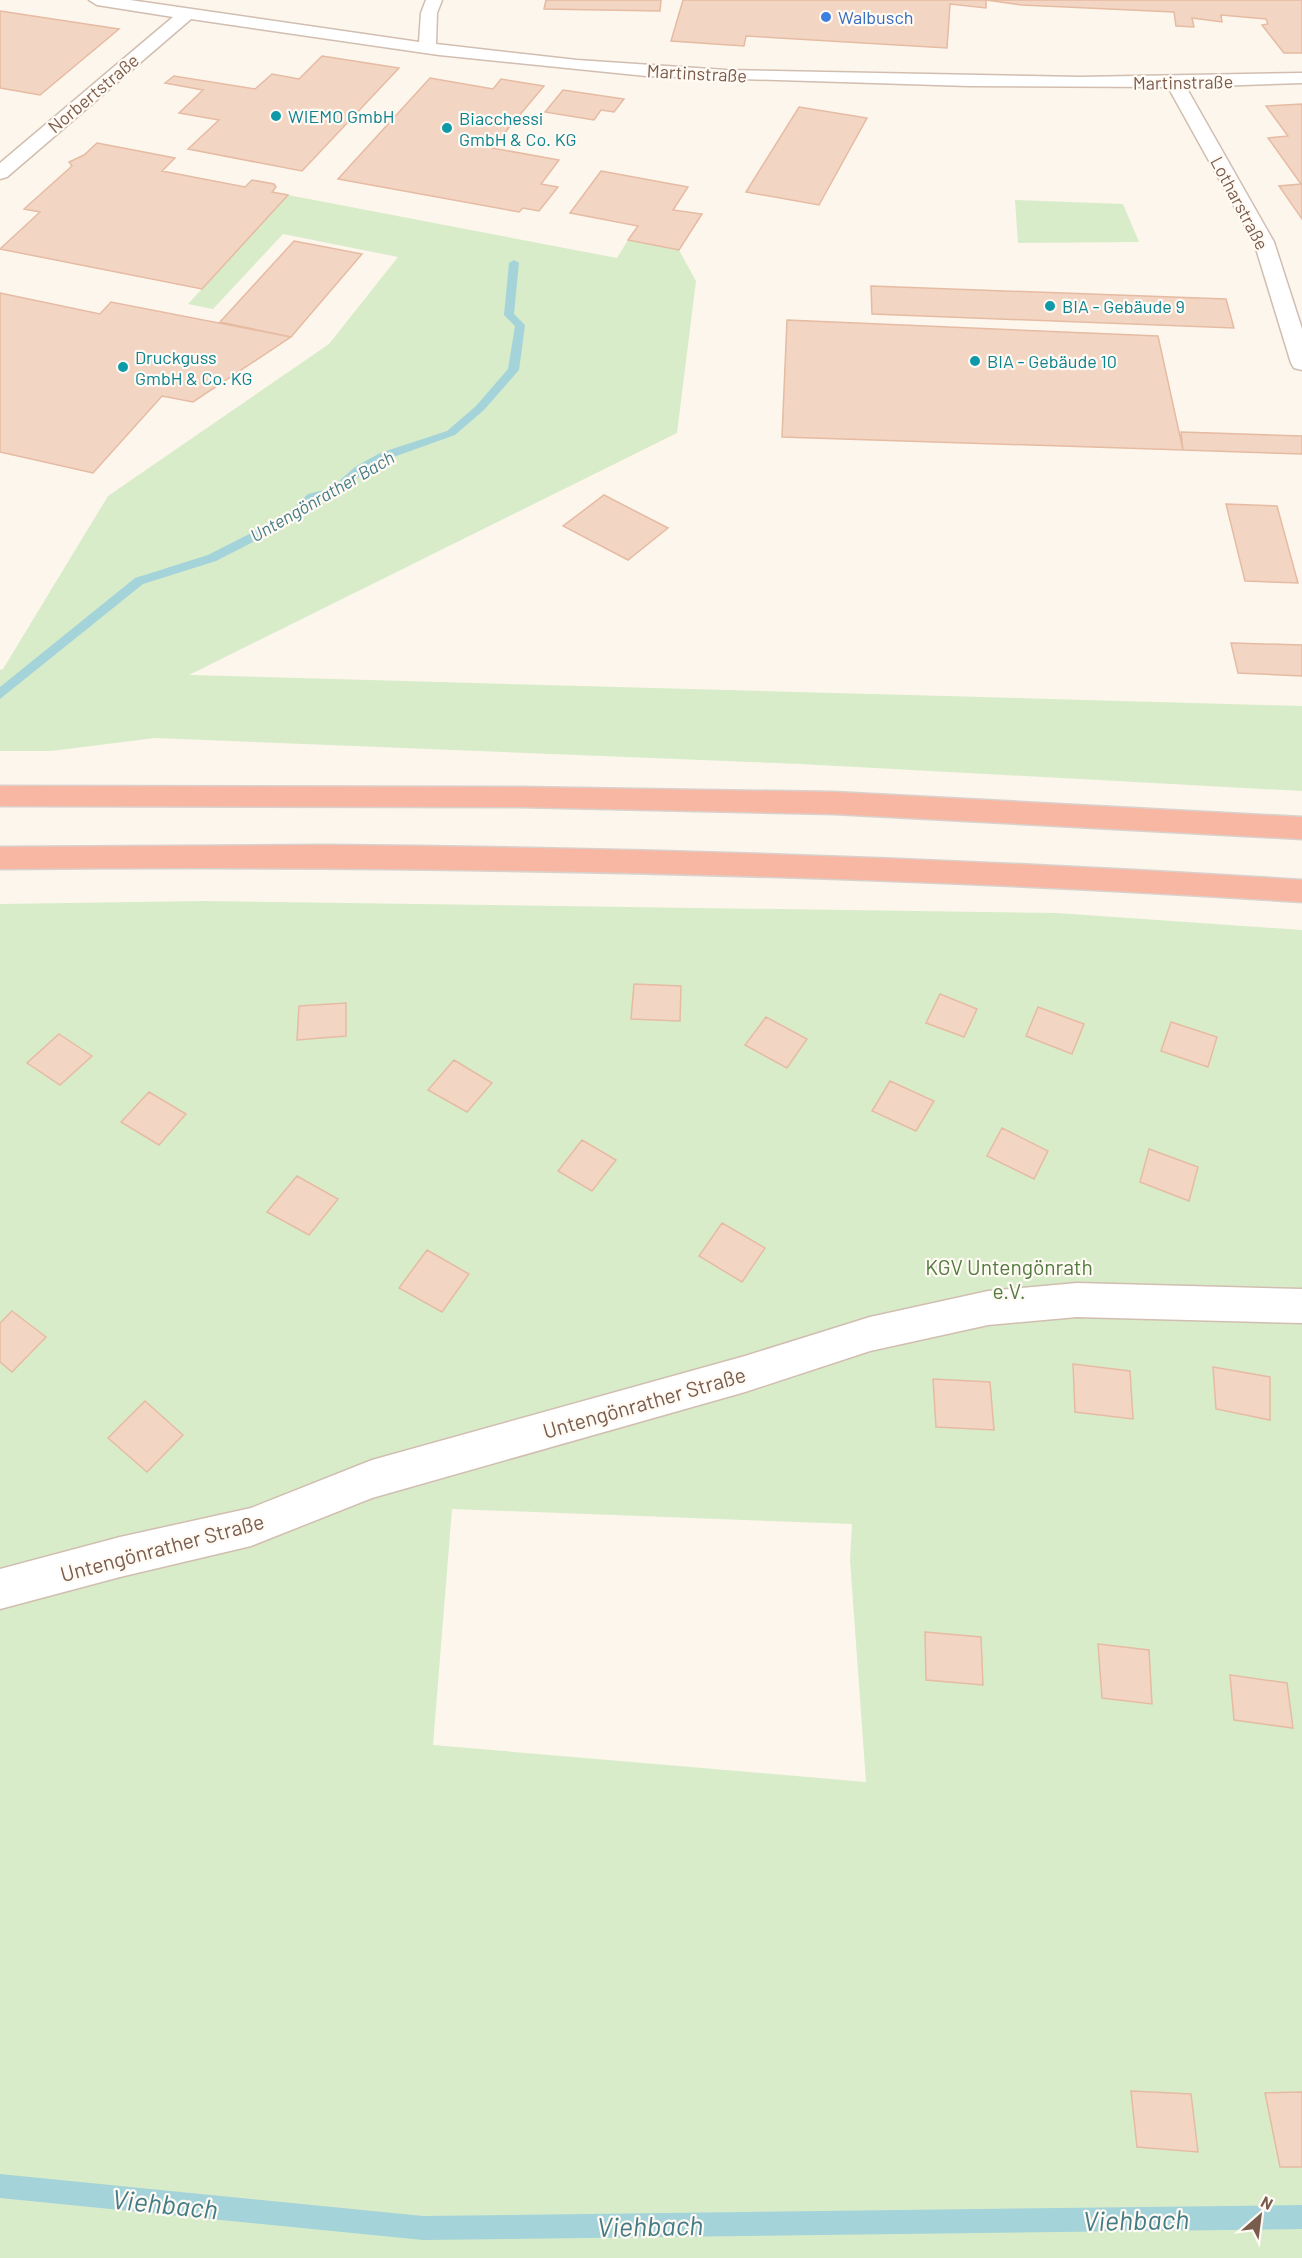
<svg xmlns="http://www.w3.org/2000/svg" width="1302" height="2258" viewBox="0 0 1302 2258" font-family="Barlow,sans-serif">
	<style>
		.green { fill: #d8ecc9; fill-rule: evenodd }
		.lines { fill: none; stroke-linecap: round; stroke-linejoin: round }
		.stream { fill: #a5d3da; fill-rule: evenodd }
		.building { fill: #f3d5c3; stroke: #e6bba3; stroke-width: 1.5 }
		.minor-casing { stroke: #d1beb0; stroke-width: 3 }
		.highway-casing { stroke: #dad1cd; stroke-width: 3 }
		.minor { fill: #fff; fill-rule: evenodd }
		.highway { fill: #f7b7a3; fill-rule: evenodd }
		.shop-dot { fill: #3f7fe0; stroke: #fffaf3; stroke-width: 2 }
		.culture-dot { fill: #0f9aa8; stroke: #fffaf3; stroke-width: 2 }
		.labels { text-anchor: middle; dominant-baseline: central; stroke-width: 4.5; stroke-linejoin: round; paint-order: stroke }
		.far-shop-label { font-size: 18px; fill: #366cbe; stroke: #fffaf3; text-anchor: start }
		.far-street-label { font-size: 18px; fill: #7a5c4d; stroke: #fffaf3 }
		.far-culture-label { font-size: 18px; fill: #0d838f; stroke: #fffaf3; text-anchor: start }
		.far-water-label { font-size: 18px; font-style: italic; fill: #437c86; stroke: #fffaf3 }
		.park-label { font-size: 21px; fill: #537a41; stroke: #fffaf3 }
		.street-label { font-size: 21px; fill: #7a5c4d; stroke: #fffaf3 }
		.near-water-label { font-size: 27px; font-style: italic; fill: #437c86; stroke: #fffaf3 }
	</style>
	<rect width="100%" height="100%" fill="#fdf6ec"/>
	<path class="green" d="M 288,195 L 617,258 L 628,240 L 679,250 L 696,281 L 677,433 L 189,675 L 1302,706 L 1302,791 L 801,764 L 155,738 L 51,751 L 0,751 L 0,670 L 3,669 L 108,496 L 329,344 L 398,257 L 283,234 L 213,309 L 188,304 Z
		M 1015,200 L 1123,204 L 1139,242 L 1018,243 Z
		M 204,901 L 1057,913 L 1302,930 L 1302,2258 L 0,2258 L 0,904 ZM 452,1509 L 852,1524 L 850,1560 L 866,1782 L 433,1745 Z"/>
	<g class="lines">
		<path class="stream" d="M 514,260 L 519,263 L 514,314 L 525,325 L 519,370 L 484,410 L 455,435 L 388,459 L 363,473 L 339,494 L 316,500 L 294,521 L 216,561 L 143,584 L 0,699 L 0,687 L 135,578 L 208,555 L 286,515 L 308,494 L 331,488 L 355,467 L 380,453 L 447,431 L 476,406 L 508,369 L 515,326 L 504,315 L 509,263 Z
			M 0,2174 L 423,2216 L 1302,2205 L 1302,2229 L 423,2240 L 0,2198 Z"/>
	</g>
	<path class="building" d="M 546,0 L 661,0 L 660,11 L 544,9 Z
		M 683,0 L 1302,0 L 1302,53 L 1284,53 L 1262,25 L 1268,24 L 1266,19 L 1221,15 L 1222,22 L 1192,18 L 1194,27 L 1176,26 L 1174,12 L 1022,5 L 986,0 L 986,8 L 950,4 L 947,48 L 746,36 L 744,46 L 671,41 Z
		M 0,11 L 119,29 L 40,95 L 0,88 Z
		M 322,56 L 399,68 L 302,171 L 188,149 L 219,120 L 179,113 L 203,90 L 165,83 L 174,76 L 255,89 L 272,74 L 299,79 Z
		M 430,78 L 493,89 L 501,79 L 544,86 L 492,148 L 559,160 L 541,184 L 558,187 L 539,211 L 523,208 L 519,212 L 338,179 Z
		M 563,90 L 610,97 L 624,99 L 614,112 L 601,110 L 594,120 L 545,112 Z
		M 1302,104 L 1302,219 L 1279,186 L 1301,184 L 1268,138 L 1288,136 L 1266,106 Z
		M 799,107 L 867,118 L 819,205 L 746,192 Z
		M 97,143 L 175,158 L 162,171 L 245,187 L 252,180 L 274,184 L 276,187 L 272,192 L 288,195 L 202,289 L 0,249 L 40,212 L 24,209 L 72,166 L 69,162 L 84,155 Z
		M 601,171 L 688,187 L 673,210 L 702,214 L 679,250 L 628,240 L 638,226 L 570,213 Z
		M 294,241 L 362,254 L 291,337 L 220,322 Z
		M 871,286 L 1226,299 L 1234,328 L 872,314 Z
		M 0,293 L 100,314 L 111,302 L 291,337 L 193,402 L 162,396 L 93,473 L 0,452 Z
		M 787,320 L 1158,336 L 1183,450 L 782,437 Z
		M 1181,432 L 1302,436 L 1302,454 L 1183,450 Z
		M 604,495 L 668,528 L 628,560 L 563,526 Z
		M 1226,504 L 1277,506 L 1298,583 L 1245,581 Z
		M 1231,643 L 1302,645 L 1302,676 L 1238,673 Z
		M 634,984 L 681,986 L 680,1021 L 631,1019 Z
		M 940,994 L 977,1009 L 964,1037 L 926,1023 Z
		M 346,1003 L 346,1036 L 297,1040 L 299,1006 Z
		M 1038,1007 L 1084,1024 L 1072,1054 L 1026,1036 Z
		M 766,1017 L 807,1039 L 787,1068 L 745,1045 Z
		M 1171,1022 L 1217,1037 L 1208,1067 L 1161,1051 Z
		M 59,1034 L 92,1056 L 60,1085 L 27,1063 Z
		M 454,1060 L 492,1083 L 467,1112 L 428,1090 Z
		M 890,1081 L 934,1101 L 916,1131 L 872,1111 Z
		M 149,1092 L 186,1114 L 159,1145 L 121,1122 Z
		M 1002,1128 L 1048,1151 L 1034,1179 L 987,1156 Z
		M 582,1140 L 616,1160 L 592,1191 L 558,1171 Z
		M 1149,1149 L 1198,1167 L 1189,1201 L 1140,1182 Z
		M 297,1176 L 338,1199 L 309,1235 L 267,1212 Z
		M 722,1223 L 765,1248 L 742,1282 L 699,1256 Z
		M 427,1250 L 469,1274 L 442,1312 L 399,1288 Z
		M 12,1311 L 46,1337 L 12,1372 L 0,1362 L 0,1323 Z
		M 1073,1364 L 1130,1371 L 1133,1419 L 1075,1412 Z
		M 1213,1367 L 1270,1377 L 1270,1420 L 1216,1409 Z
		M 933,1379 L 990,1382 L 994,1430 L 936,1427 Z
		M 145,1401 L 183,1435 L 147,1472 L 108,1438 Z
		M 925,1632 L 981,1637 L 983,1685 L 926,1680 Z
		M 1098,1644 L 1149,1650 L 1152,1704 L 1102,1698 Z
		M 1230,1675 L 1287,1683 L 1293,1728 L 1234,1720 Z
		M 1131,2091 L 1191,2094 L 1198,2152 L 1137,2147 Z
		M 1302,2092 L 1302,2167 L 1280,2167 L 1265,2093 Z"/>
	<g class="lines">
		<defs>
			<path id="minor" d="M 89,0 L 130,0 L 419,42 L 421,13 L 426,0 L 442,0 L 437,13 L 436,44 L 577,60 L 726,70 L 1080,77 L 1302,73 L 1302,83 L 1186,87 L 1274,242 L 1302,329 L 1302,370 L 1294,368 L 1291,363 L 1254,242 L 1168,87 L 969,86 L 646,76 L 439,55 L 191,19 L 7,177 L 0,179 L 0,163 L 173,17 L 97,5 Z
				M 1077,1283 L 1302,1289 L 1302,1323 L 1077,1317 L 988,1325 L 870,1351 L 745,1392 L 372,1498 L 251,1546 L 120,1577 L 0,1609 L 0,1569 L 120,1537 L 251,1508 L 372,1460 L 745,1356 L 870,1317 L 988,1291 Z"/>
			<path id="highway" d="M 0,786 L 518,787 L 834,792 L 1302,817 L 1302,839 L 834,814 L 518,807 L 0,806 Z
				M 326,845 C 652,848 977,859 1302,880 L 1302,902 C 868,874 435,865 0,869 L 0,847 Z"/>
		</defs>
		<use href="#minor" class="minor-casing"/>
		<use href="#highway" class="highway-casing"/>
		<use href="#minor" class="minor"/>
		<use href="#highway" class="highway"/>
	</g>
	<circle class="shop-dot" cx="826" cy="17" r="6"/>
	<g class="culture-dot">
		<circle cx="276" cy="116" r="6"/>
		<circle cx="447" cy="128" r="6"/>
		<circle cx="1050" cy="306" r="6"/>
		<circle cx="975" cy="361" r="6"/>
		<circle cx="123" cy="367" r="6"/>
	</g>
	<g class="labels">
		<g class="far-shop-label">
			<text x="838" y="17">Walbusch</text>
		</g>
		<g class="far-street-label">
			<text transform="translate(697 73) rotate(3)">Martinstraße</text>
			<text transform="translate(1183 82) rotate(-1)">Martinstraße</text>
			<text transform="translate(93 93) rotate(-40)">Norbertstraße</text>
			<text transform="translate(1240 203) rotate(62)">Lotharstraße</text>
		</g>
		<g class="far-culture-label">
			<text x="288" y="116">WIEMO GmbH</text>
			<text x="459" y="118">Biacchessi<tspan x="459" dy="21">GmbH &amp; Co. KG</tspan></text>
			<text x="1062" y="306">BIA - Gebäude 9</text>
			<text x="135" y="357">Druckguss<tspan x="135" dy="21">GmbH &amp; Co. KG</tspan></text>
			<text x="987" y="361">BIA - Gebäude 10</text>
		</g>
		<g class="far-water-label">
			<text transform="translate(322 496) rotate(-30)">Untengönrather Bach</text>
		</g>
		<g class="park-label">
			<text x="1009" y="1266">KGV Untengönrath<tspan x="1009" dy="24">e.V.</tspan></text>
		</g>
		<g class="street-label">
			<text transform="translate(644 1402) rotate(-16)">Untengönrather Straße</text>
			<text transform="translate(162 1547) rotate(-15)">Untengönrather Straße</text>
		</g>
		<g class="near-water-label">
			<text transform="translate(165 2203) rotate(6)">Viehbach</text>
			<text transform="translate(1136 2219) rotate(-1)">Viehbach</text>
			<text transform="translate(650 2225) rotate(-1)">Viehbach</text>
		</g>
	</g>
	<g transform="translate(1260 2216) rotate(28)" stroke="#fffaf3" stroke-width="4.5" paint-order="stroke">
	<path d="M0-4.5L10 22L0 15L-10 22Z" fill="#7a5c4d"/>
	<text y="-9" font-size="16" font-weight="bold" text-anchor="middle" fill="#7a5c4d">N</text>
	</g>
</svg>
